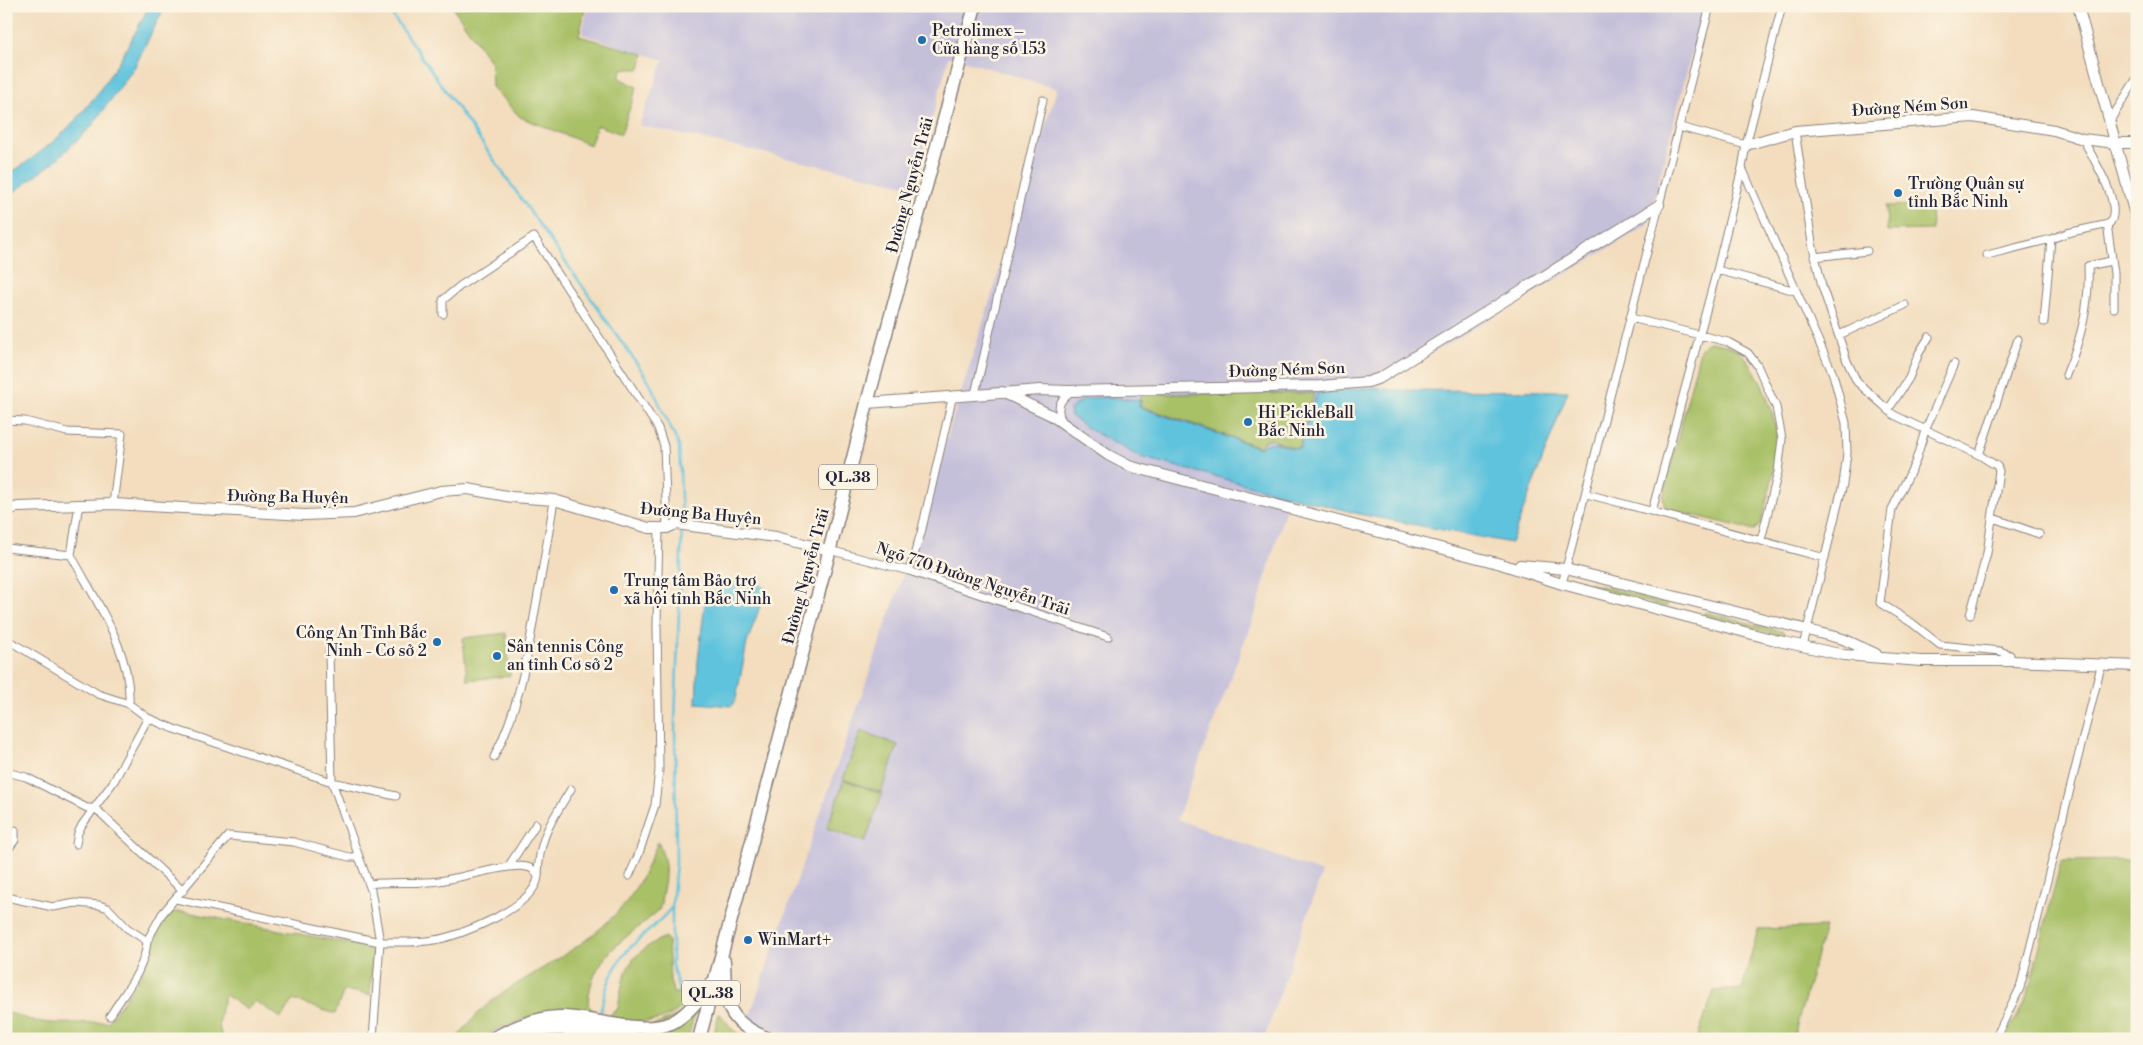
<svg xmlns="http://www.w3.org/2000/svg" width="2143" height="1045" viewBox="0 0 2143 1045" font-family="'Libre Bodoni',serif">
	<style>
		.industrial { fill: #c5c0da }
		.green { fill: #a8c066; stroke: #657150 }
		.water { fill: #5fc3dd; stroke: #40728c }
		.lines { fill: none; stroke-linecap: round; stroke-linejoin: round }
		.stream { stroke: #5fc3dd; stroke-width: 2.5 }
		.street-casing { stroke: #8a807c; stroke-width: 9 }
		.secondary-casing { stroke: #8a807c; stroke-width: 12 }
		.highway-casing { stroke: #8a807c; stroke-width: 15 }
		.street { stroke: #fff; stroke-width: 7 }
		.secondary { stroke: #fff; stroke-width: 10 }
		.highway { stroke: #fff; stroke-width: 12 }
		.poi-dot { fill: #1f6fb2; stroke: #fcf5e5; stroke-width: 2 }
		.labels { text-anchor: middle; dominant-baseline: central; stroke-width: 5; stroke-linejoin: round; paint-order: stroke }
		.shield { fill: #fcf5e5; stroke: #63616e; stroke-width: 1 }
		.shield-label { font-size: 15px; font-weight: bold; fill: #22223b }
		.poi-label { font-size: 16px; fill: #22223b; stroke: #fcf5e5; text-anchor: start }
		.street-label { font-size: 16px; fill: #22223b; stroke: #fcf5e5 }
	</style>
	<rect width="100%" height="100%" fill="#fcf5e5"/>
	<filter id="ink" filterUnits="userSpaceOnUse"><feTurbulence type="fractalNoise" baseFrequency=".02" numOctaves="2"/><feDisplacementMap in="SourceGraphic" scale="10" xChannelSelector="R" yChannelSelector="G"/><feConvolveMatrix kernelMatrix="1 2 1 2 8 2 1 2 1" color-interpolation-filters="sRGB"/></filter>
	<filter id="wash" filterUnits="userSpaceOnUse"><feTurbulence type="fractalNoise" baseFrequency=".0096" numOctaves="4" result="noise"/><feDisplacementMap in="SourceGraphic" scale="20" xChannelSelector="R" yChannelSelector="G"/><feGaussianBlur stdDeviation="1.12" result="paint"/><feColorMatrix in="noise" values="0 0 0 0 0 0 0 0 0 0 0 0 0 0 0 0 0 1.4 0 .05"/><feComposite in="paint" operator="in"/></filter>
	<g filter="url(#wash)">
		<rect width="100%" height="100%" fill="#f3ddbe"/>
		<path class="industrial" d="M 588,6 L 1704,6 L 1647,225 L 1380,384 L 1320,390 L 1256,611 L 1177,819 L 1322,873 L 1264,1039 L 798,1039 L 748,1021 L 902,579 L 1057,89 L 949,56 L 914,187 L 639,125 L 664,60 L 582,34 Z"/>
		<path class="green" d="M 452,6 L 586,6 L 579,36 L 644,54 L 640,69 L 622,69 L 619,78 L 637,87 L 621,134 L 597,125 L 590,145 L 520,117 L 492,87 L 491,63 Z
			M 1931,205 L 1932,230 L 1887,231 L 1886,206 Z
			M 1710,342 C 1721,344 1734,346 1742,354 C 1758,368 1778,420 1777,441 C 1777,469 1767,497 1761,524 L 1754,530 L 1671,510 L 1664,505 L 1663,497 L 1700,350 L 1704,345 Z
			M 1314,393 L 1299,447 L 1294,448 L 1270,439 L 1265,440 L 1260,447 L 1140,406 L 1141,394 Z
			M 1588,583 L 1666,602 L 1668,605 L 1666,607 L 1588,586 Z
			M 1705,612 L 1784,632 L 1784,635 L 1779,635 L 1706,616 L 1703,615 Z
			M 506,633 L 510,676 L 467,680 L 463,638 Z
			M 861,731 L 898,745 L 881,792 L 843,779 Z
			M 844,780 L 882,794 L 865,842 L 827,828 Z
			M 658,842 C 666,862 667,868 663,890 C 661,897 662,903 659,910 C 627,939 590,955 588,1005 L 593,1010 L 591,1016 L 535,1016 L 499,1028 L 482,1039 L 456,1039 C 467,1025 479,1011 493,1000 C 536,969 587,948 623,906 C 639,888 648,863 658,842 Z
			M 2137,860 L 2137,1039 L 2003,1039 L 2017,1017 L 2028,993 L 2061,861 Z
			M 170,912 L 186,912 L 362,946 L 370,950 L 373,954 L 370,995 L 344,990 L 335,1014 L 293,1000 L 281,1018 L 255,1001 L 247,1010 L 225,995 C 221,1008 215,1027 224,1039 L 6,1039 L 6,1011 C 45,1029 68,1022 108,1022 L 136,983 L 142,971 L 151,942 Z
			M 1825,927 L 1793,1039 L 1697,1039 L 1714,991 L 1742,989 L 1758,929 Z
			M 665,937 L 668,940 L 670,981 L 674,994 L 683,990 L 684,987 L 696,991 L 695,993 C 669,1026 648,1023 610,1020 L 611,1014 L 618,1009 C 623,971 628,954 665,937 Z
			M 696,1007 L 688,1039 L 649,1039 L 626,1032 L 639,1032 Z
			M 719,1013 L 733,1030 L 746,1039 L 713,1039 Z
			M 547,1033 L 587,1036 L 587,1039 L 525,1039 Z"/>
		<path class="water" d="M 149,6 L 165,6 L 134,68 L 91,127 L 54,162 L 6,198 L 6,176 C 23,165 41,153 56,139 C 96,104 125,54 149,6 Z
			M 1374,387 L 1392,390 L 1568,391 L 1511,543 L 1359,514 L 1140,457 L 1087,428 L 1071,416 L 1070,410 C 1085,390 1118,399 1140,400 L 1139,407 L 1260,448 C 1276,434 1283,451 1300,448 L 1317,393 Z
			M 726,580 L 761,585 L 766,589 L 747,643 L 736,699 L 732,706 L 696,703 L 698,661 L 705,602 Z"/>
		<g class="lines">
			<path class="stream" d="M 386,6 L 649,381 L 679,446 L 682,522
				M 679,992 L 672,964 L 672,907 L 676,863 L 675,721 L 682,527
				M 600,1015 C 604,991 612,966 630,948 C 644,934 659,923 672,907"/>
		</g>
	</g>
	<g filter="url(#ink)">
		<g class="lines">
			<defs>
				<path id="street" d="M 2109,122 L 2137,78
					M 1795,131 L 1812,243 L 1822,286 L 1847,361 L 1857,382 L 1894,415 L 1979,455 L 1997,466 L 1999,471 L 1987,553 L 1970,615
					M 1746,145 L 1782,6
					M 1742,168 L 1833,374 L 1846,423 L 1847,453 L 1843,484 L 1803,646
					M 2107,224 L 2114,273 L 2114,308
					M 1987,255 L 2051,239
					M 1814,257 L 1867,251
					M 1717,270 L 1796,291
					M 443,314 L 443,300 L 460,286 L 534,237 L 658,428 L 664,446 L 667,528
					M 1631,318 L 1728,342 L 1748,353 L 1757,365 L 1776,407 L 1782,439 L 1778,472 L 1761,540
					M 2044,322 L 2051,239 L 2067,233 L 2109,224 C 2125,207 2092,157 2083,139
					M 1839,335 L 1905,305
					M 1954,364 L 1925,431 L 1915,463 L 1892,509 L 1880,603 L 1912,623 L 1940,645 L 2000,651 L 2010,655 L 2011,661
					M 2066,375 C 2081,339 2090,305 2088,266 L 2111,261
					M 975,394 L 1043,100
					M 1888,410 L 1909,378 L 1919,353 L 1929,337
					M 6,420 L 25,421 L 67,432 L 122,434 L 113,504
					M 1062,421 C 1055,408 1060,399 1072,391
					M 1979,455 L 2018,339
					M 1587,494 L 1825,558
					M 1652,511 L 1717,270 L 1742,168 L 1746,145 L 1680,127
					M 1993,518 L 2039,534
					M 6,548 L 71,555 C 95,600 132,651 129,704 L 148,718 L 174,729 L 332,782 L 371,890 L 380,942 L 176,899
					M 829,550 L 909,571 L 1108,637
					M 71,555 L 79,504
					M 909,571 L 921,533 L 953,395
					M 1562,584 L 1710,6
					M 6,639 L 98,694 L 129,704
					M 329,651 L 332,782 L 396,796
					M 494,757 C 517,713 526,665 534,617 C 541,578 548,539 554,500
					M 6,772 L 26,777 L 87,808 L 95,808 L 183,891
					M 76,844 L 78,833 L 82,825 L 114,781 L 148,718
					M 6,852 L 15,840 L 15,830
					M 508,867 L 536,824
					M 538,876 C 539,836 551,822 571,789
					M 629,876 L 638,856 L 655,805 L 659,770 L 657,625 L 659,528
					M 369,884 C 392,881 416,884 439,881 C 461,878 509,863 527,867 C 533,868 536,871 538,877 C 534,907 461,936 434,940 C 416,943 397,942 380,942 L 373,1039
					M 6,897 L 53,907 L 76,903 L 99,905 L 108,908 L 127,928 L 147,941 C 145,970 124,993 110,1016
					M 147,941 L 162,914 L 228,836 L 294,842 L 349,857 L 358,857
					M 1995,1039 L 2020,988 L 2101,666"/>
				<path id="secondary" d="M 2078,6 L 2137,222
					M 1746,145 L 1795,131 L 1973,117 L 2054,130 L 2083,139 L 2115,143 L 2137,143
					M 1002,392 L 1051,415 L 1108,455 L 1129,466 L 1501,564 L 1562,584 L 1779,641 L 1844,655 L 1921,661 L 2011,661 L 2137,666
					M 867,403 L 1040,390 L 1068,391 L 1320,386 L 1368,382 L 1380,378 L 1659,205
					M 6,510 L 18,507 L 113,504 L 304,515 L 354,513 L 441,491 L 468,489 L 512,497 L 554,500 L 649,528 L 667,528 L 676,524 L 776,537 L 829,550
					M 1520,565 L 1566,569 L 1843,639 L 1876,654"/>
				<path id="highway" d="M 724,961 C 725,1003 725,1022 769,1039
					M 522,1034 C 560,1023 595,1031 634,1039
					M 492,1039 C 512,1028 538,1017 561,1017 C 594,1017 641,1036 671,1023 C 688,1015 700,997 712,983
					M 699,1039 L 823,576 L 867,403 L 975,6"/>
			</defs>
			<use href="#street" class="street-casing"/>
			<use href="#secondary" class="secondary-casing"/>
			<use href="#highway" class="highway-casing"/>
			<use href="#street" class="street"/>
			<use href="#secondary" class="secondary"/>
			<use href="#highway" class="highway"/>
		</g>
	</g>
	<g class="poi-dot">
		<circle cx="922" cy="40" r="5"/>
		<circle cx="1898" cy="193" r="5"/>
		<circle cx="1248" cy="422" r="5"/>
		<circle cx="614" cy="590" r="5"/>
		<circle cx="437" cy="642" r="5"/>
		<circle cx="497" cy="656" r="5"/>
		<circle cx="748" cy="940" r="5"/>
	</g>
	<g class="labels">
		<g class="shield">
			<rect x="819" y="464.5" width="58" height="25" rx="4"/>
			<rect x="682" y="980.5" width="58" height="25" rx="4"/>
		</g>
		<g class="shield-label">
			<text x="848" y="477">QL.38</text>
			<text x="711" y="993">QL.38</text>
		</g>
		<g class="poi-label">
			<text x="932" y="31">Petrolimex –<tspan x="932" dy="18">Cửa hàng số 153</tspan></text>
			<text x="1908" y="184">Trường Quân sự<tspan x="1908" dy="18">tỉnh Bắc Ninh</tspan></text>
			<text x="1258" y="413">Hi PickleBall<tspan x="1258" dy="18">Bắc Ninh</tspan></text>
			<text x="624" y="581">Trung tâm Bảo trợ<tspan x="624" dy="18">xã hội tỉnh Bắc Ninh</tspan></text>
			<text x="427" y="633" text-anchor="end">Công An Tỉnh Bắc<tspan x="427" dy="18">Ninh - Cơ sở 2</tspan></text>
			<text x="507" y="647">Sân tennis Công<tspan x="507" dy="18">an tỉnh Cơ sở 2</tspan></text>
			<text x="758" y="940">WinMart+</text>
		</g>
		<g class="street-label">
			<text transform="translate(1910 107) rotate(-4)">Đường Ném Sơn</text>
			<text transform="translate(910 185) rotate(-75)">Đường Nguyễn Trãi</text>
			<text transform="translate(1287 370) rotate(-2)">Đường Ném Sơn</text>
			<text transform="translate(288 497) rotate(1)">Đường Ba Huyện</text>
			<text transform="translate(701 514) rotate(5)">Đường Ba Huyện</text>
			<text transform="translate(806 576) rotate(-75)">Đường Nguyễn Trãi</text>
			<text transform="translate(973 579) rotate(18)">Ngõ 770 Đường Nguyễn Trãi</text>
		</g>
	</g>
	<rect width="2143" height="1045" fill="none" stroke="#fcf5e5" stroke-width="25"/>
</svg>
